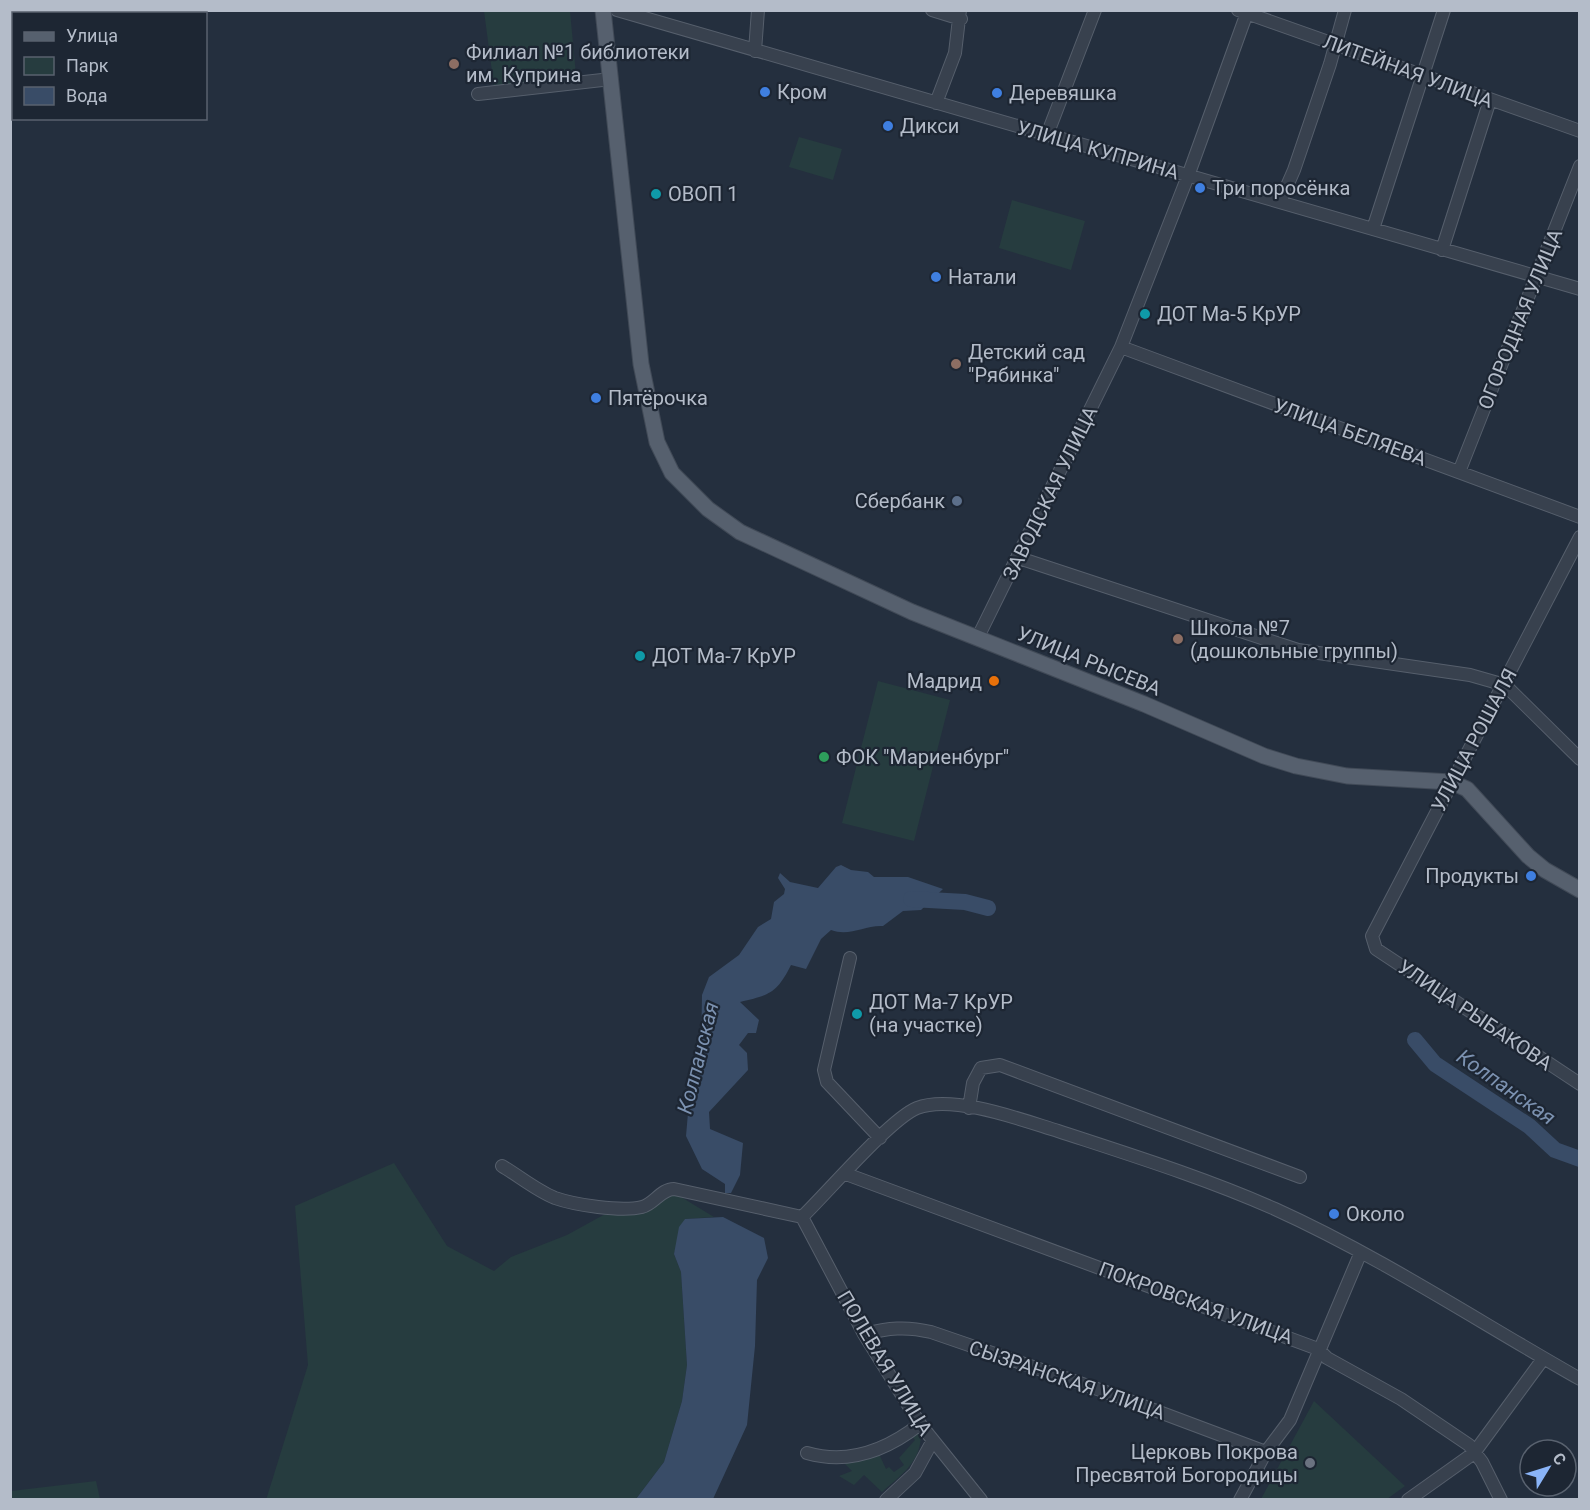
<svg xmlns="http://www.w3.org/2000/svg" width="1590" height="1510" viewBox="0 0 1590 1510" font-family="Roboto,sans-serif">
	<style>
		.green { fill: #263c3f }
		.water { fill: #394c67 }
		.lines { fill: none; stroke-linecap: round; stroke-linejoin: round }
		.river { stroke: #394c67; stroke-width: 16 }
		.minor-casing { stroke: #565f6c; stroke-width: 14 }
		.major-casing { stroke: #414a57; stroke-width: 17 }
		.minor { stroke: #38414e; stroke-width: 12 }
		.major { stroke: #56606e; stroke-width: 15 }
		.education-dot { fill: #8d6e63; stroke: #1d2633; stroke-width: 2 }
		.shop-dot { fill: #3f7fe0; stroke: #1d2633; stroke-width: 2 }
		.culture-dot { fill: #0f9aa8; stroke: #1d2633; stroke-width: 2 }
		.service-dot { fill: #5c6f8a; stroke: #1d2633; stroke-width: 2 }
		.food-dot { fill: #e8710a; stroke: #1d2633; stroke-width: 2 }
		.leisure-dot { fill: #2e9e5b; stroke: #1d2633; stroke-width: 2 }
		.worship-dot { fill: #6b7280; stroke: #1d2633; stroke-width: 2 }
		.labels { text-anchor: middle; dominant-baseline: central; stroke-width: 4.5; stroke-linejoin: round; paint-order: stroke }
		.poi-label { font-size: 20px; fill: #b4bcc9; stroke: #1d2633; text-anchor: start }
		.street-label { font-size: 20px; fill: #b4bcc9; stroke: #1d2633 }
		.water-label { font-size: 21px; font-style: italic; fill: #7c92b1; stroke: #1d2633 }
	</style>
	<rect width="100%" height="100%" fill="#242f3e"/>
	<path class="green" d="M 484,11 L 570,11 L 576,75 L 494,87 Z
		M 799,137 L 842,149 L 833,180 L 789,167 Z
		M 1012,200 L 1085,221 L 1071,270 L 999,248 Z
		M 878,681 L 950,700 L 914,841 L 842,823 Z
		M 394,1163 L 447,1246 L 494,1271 L 511,1257 L 567,1235 L 607,1213 L 645,1207 L 668,1189 L 714,1217 L 685,1219 L 674,1254 L 681,1272 L 687,1365 L 682,1401 L 664,1462 L 636,1499 L 266,1500 L 308,1365 L 295,1206 Z
		M 1314,1401 L 1405,1486 L 1387,1499 L 1261,1499 Z
		M 917,1433 L 921,1434 C 921,1462 901,1475 882,1492 L 864,1475 L 854,1485 L 839,1476 L 852,1471 L 843,1462 L 879,1454 L 886,1469 L 889,1467 L 894,1472 L 904,1465 L 899,1458 L 915,1440 L 912,1436 Z
		M 96,1481 L 100,1499 L 11,1499 L 11,1491 Z"/>
	<path class="water" d="M 841,865 L 851,870 L 868,872 L 874,877 L 908,877 L 943,889 L 921,910 L 903,911 L 883,926 C 864,925 850,937 831,930 L 821,939 L 806,969 L 791,965 C 777,993 770,995 740,1002 L 759,1020 L 756,1033 L 748,1033 L 739,1045 L 747,1053 L 748,1070 L 709,1112 L 710,1129 L 743,1143 L 740,1175 L 731,1193 L 725,1193 L 725,1184 L 702,1169 L 686,1136 L 690,1090 L 701,1055 L 702,995 L 709,977 L 739,955 L 758,927 L 771,919 L 774,902 L 784,894 L 785,889 L 778,878 L 780,873 L 790,882 L 818,888 L 836,867 Z
		M 723,1217 L 764,1238 L 768,1258 L 757,1280 L 755,1346 L 747,1425 L 713,1499 L 636,1499 L 664,1462 L 682,1401 L 687,1365 L 681,1272 L 674,1254 L 679,1227 L 685,1219 Z"/>
	<g class="lines">
		<path class="river" d="M 911,899 L 965,902 L 988,908
			M 1415,1040 L 1435,1064 L 1529,1126 L 1555,1150 L 1580,1159"/>
		<defs>
			<path id="minor" d="M 617,10 L 1580,289
				M 932,10 L 961,19
				M 1238,10 L 1580,131
				M 755,51 L 758,10
				M 478,94 L 611,79
				M 936,103 L 955,53 L 960,10
				M 1047,135 L 1095,10
				M 1280,202 L 1294,170 L 1330,64 L 1345,10
				M 1373,229 L 1444,10
				M 1442,250 L 1490,100
				M 1121,347 L 1580,517
				M 1459,472 L 1580,166
				M 1580,537 L 1372,936 L 1376,949 L 1580,1084
				M 1019,558 L 1298,650 L 1470,675 L 1505,685 L 1580,759
				M 977,639 L 1121,347 L 1188,176 L 1248,10
				M 850,958 L 824,1070 L 827,1082 L 880,1138
				M 969,1108 L 973,1083 L 981,1068 L 1000,1065 L 1300,1177
				M 502,1166 C 519,1176 537,1191 555,1198 C 575,1205 621,1212 642,1207 C 654,1204 661,1189 674,1189 L 802,1217
				M 846,1174 L 1318,1349 L 1327,1358 L 1401,1399 L 1469,1445 L 1482,1462 L 1501,1500
				M 802,1217 C 827,1193 890,1119 917,1108 C 953,1094 1022,1120 1058,1131 C 1131,1155 1205,1178 1275,1209 C 1381,1257 1479,1322 1580,1379
				M 802,1217 L 864,1334 L 920,1424 L 981,1500
				M 864,1334 C 888,1328 906,1326 931,1332 L 1106,1392 L 1266,1452
				M 807,1453 C 849,1465 887,1450 920,1424
				M 886,1500 L 915,1473 L 932,1442
				M 1240,1500 L 1266,1452 L 1290,1420 L 1361,1252
				M 1408,1500 L 1474,1453 L 1543,1359"/>
			<path id="major" d="M 603,10 L 641,364 L 657,442 L 672,473 L 708,509 L 740,532 L 912,612 L 1144,704 L 1264,756 L 1296,766 L 1347,776 L 1451,782 L 1467,789 L 1528,856 L 1545,870 L 1580,890"/>
		</defs>
		<use href="#minor" class="minor-casing"/>
		<use href="#major" class="major-casing"/>
		<use href="#minor" class="minor"/>
		<use href="#major" class="major"/>
	</g>
	<g class="education-dot">
		<circle cx="454" cy="64" r="6"/>
		<circle cx="956" cy="364" r="6"/>
		<circle cx="1178" cy="639" r="6"/>
	</g>
	<g class="shop-dot">
		<circle cx="765" cy="92" r="6"/>
		<circle cx="997" cy="93" r="6"/>
		<circle cx="888" cy="126" r="6"/>
		<circle cx="1200" cy="188" r="6"/>
		<circle cx="936" cy="277" r="6"/>
		<circle cx="596" cy="398" r="6"/>
		<circle cx="1531" cy="876" r="6"/>
		<circle cx="1334" cy="1214" r="6"/>
	</g>
	<g class="culture-dot">
		<circle cx="656" cy="194" r="6"/>
		<circle cx="1145" cy="314" r="6"/>
		<circle cx="640" cy="656" r="6"/>
		<circle cx="857" cy="1014" r="6"/>
	</g>
	<circle class="service-dot" cx="957" cy="501" r="6"/>
	<circle class="food-dot" cx="994" cy="681" r="6"/>
	<circle class="leisure-dot" cx="824" cy="757" r="6"/>
	<circle class="worship-dot" cx="1310" cy="1463" r="6"/>
	<g class="labels">
		<g class="poi-label">
			<text x="466" y="52">Филиал №1 библиотеки<tspan x="466" dy="23">им. Куприна</tspan></text>
			<text x="777" y="92">Кром</text>
			<text x="1009" y="93">Деревяшка</text>
			<text x="900" y="126">Дикси</text>
			<text x="1212" y="188">Три поросёнка</text>
			<text x="668" y="194">ОВОП 1</text>
			<text x="948" y="277">Натали</text>
			<text x="1157" y="314">ДОТ Ма-5 КрУР</text>
			<text x="968" y="352">Детский сад<tspan x="968" dy="23">"Рябинка"</tspan></text>
			<text x="608" y="398">Пятёрочка</text>
			<text x="945" y="501" text-anchor="end">Сбербанк</text>
			<text x="1190" y="628">Школа №7<tspan x="1190" dy="23">(дошкольные группы)</tspan></text>
			<text x="652" y="656">ДОТ Ма-7 КрУР</text>
			<text x="982" y="681" text-anchor="end">Мадрид</text>
			<text x="836" y="757">ФОК "Мариенбург"</text>
			<text x="1519" y="876" text-anchor="end">Продукты</text>
			<text x="869" y="1002">ДОТ Ма-7 КрУР<tspan x="869" dy="23">(на участке)</tspan></text>
			<text x="1346" y="1214">Около</text>
			<text x="1298" y="1452" text-anchor="end">Церковь Покрова<tspan x="1298" dy="23">Пресвятой Богородицы</tspan></text>
		</g>
		<g class="street-label">
			<text transform="translate(1408 71) rotate(20)">ЛИТЕЙНАЯ УЛИЦА</text>
			<text transform="translate(1098 150) rotate(16)">УЛИЦА КУПРИНА</text>
			<text transform="translate(1520 319) rotate(-68)">ОГОРОДНАЯ УЛИЦА</text>
			<text transform="translate(1350 432) rotate(20)">УЛИЦА БЕЛЯЕВА</text>
			<text transform="translate(1050 493) rotate(-64)">ЗАВОДСКАЯ УЛИЦА</text>
			<text transform="translate(1089 661) rotate(22)">УЛИЦА РЫСЕВА</text>
			<text transform="translate(1474 740) rotate(-62)">УЛИЦА РОШАЛЯ</text>
			<text transform="translate(1475 1015) rotate(34)">УЛИЦА РЫБАКОВА</text>
			<text transform="translate(1196 1303) rotate(20)">ПОКРОВСКАЯ УЛИЦА</text>
			<text transform="translate(885 1363) rotate(59)">ПОЛЕВАЯ УЛИЦА</text>
			<text transform="translate(1067 1380) rotate(19)">СЫЗРАНСКАЯ УЛИЦА</text>
		</g>
		<g class="water-label">
			<text transform="translate(698 1058) rotate(-76)">Колпанская</text>
			<text transform="translate(1506 1087) rotate(35)">Колпанская</text>
		</g>
	</g>
	<rect width="1590" height="1510" fill="none" stroke="#b4bcc9" stroke-width="24"/>
	<rect x="12" y="12" width="195" height="108" fill="#1d2633" stroke="#59626f" stroke-width="1.5"/>
	<rect x="24" y="32" width="30" height="9" fill="#56606e" stroke="#59626f" stroke-width="1.5"/>
	<text x="66" y="42" font-size="18" fill="#b4bcc9">Улица</text>
	<rect x="24" y="57" width="30" height="18" fill="#263c3f" stroke="#59626f" stroke-width="1.5"/>
	<text x="66" y="72" font-size="18" fill="#b4bcc9">Парк</text>
	<rect x="24" y="87" width="30" height="18" fill="#394c67" stroke="#59626f" stroke-width="1.5"/>
	<text x="66" y="102" font-size="18" fill="#b4bcc9">Вода</text>
	<g transform="translate(1548 1468) rotate(52)"><circle r="28" fill="#1d2633" stroke="#59626f" stroke-width="1.5"/>
	<path d="M0-4.5L10 22L0 15L-10 22Z" fill="#8ab4f8"/>
	<text y="-9" font-size="16" font-weight="bold" text-anchor="middle" fill="#b4bcc9">С</text>
	</g>
</svg>
